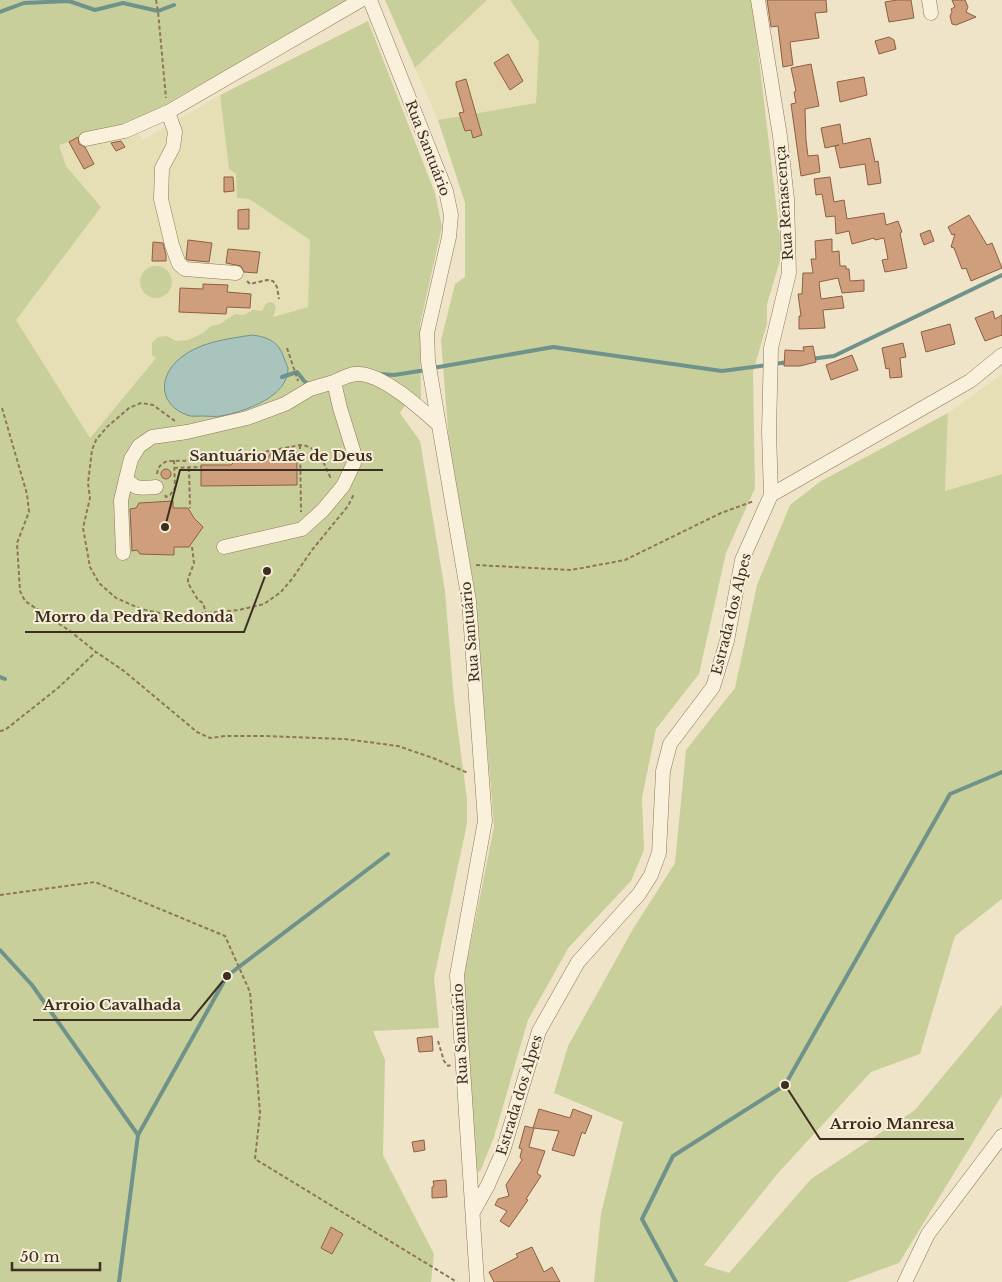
<svg xmlns="http://www.w3.org/2000/svg" width="1002" height="1282" viewBox="0 0 1002 1282" font-family="'Libre Baskerville',serif">
	<style>
		.farmland { fill: #e6deb5 }
		.green { fill: #c9cf9b }
		.water { fill: #a9c4bc; stroke: #6f938a }
		.lines { fill: none; stroke-linecap: round; stroke-linejoin: round }
		.stream { stroke: #6f938a; stroke-width: 4 }
		.building { fill: #cf9f7d; stroke: #8d5f41 }
		.minor-casing { stroke: #8d765c; stroke-width: 15 }
		.path { stroke: #8d765c; stroke-width: 2; stroke-dasharray: 4 2.5; stroke-linecap: butt }
		.minor { stroke: #faf1dc; stroke-width: 14 }
		.labels { text-anchor: middle; dominant-baseline: central; stroke-width: 4; stroke-linejoin: round; paint-order: stroke }
		.street-label { font-size: 14px; fill: #3d2e20; stroke: #f7eed8 }
		.leader { fill: none; stroke: #3d2e20; stroke-width: 2 }
		.callout-dot { fill: #3d2e20; stroke: #f7eed8; stroke-width: 2 }
		.callout-label { font-size: 15px; text-anchor: middle; font-weight: bold; fill: #3d2e20; stroke: #f7eed8; stroke-width: 4; stroke-linejoin: round; paint-order: stroke }
	</style>
	<rect width="100%" height="100%" fill="#f0e4c8"/>
	<path class="farmland" d="M 487,0 L 510,0 L 539,42 L 536,103 L 438,120 L 415,68 Z
		M 220,95 L 229,169 L 236,174 L 237,198 L 249,199 L 310,240 L 308,307 L 165,347 L 90,438 L 15,320 L 101,207 L 66,166 L 59,145 L 133,124 L 143,140 Z
		M 1002,374 L 1002,474 L 945,491 L 948,413 Z"/>
	<path class="green" d="M 0,0 L 350,0 L 176,98 L 133,124 L 59,145 L 66,166 L 101,207 L 16,320 L 90,438 L 156,358 L 152,355 L 152,343 L 158,337 L 167,336 L 176,341 L 188,340 L 203,333 L 211,326 L 220,324 L 235,314 L 244,315 L 253,310 L 262,311 L 265,305 L 269,302 L 274,303 L 276,308 L 273,317 L 308,307 L 310,240 L 249,199 L 237,198 L 236,174 L 229,169 L 220,95 L 368,21 L 435,193 L 442,227 L 420,325 L 421,400 L 412,395 L 400,413 L 420,441 L 445,591 L 454,700 L 467,799 L 467,824 L 434,978 L 439,1028 L 373,1031 L 385,1060 L 383,1155 L 434,1254 L 431,1282 L 0,1282 Z
		M 385,0 L 487,0 L 415,68 Z
		M 510,0 L 752,0 L 782,254 L 767,304 L 767,324 L 753,372 L 755,488 L 726,553 L 699,674 L 656,729 L 642,798 L 644,850 L 631,881 L 569,947 L 528,1020 L 494,1137 L 480,1172 L 477,1170 L 466,1024 L 464,976 L 494,827 L 474,586 L 449,442 L 441,340 L 455,284 L 465,277 L 465,203 L 438,120 L 536,103 L 539,42 Z
		M140 282a16 16 0 1 1 32 0a16 16 0 1 1-32 0Z
		M 948,413 L 945,491 L 1002,474 L 1002,899 L 955,936 L 920,1054 L 871,1072 L 779,1172 L 704,1265 L 729,1273 L 811,1179 L 915,1110 L 1002,1005 L 1002,1095 L 899,1263 L 847,1282 L 594,1282 L 601,1214 L 623,1122 L 554,1093 L 568,1046 L 633,929 L 675,863 L 686,750 L 735,688 L 757,585 L 790,505 L 821,481 Z"/>
	<path class="water" d="M 252,335 C 268,337 279,342 284,358 C 285,361 287,365 288,368 C 289,397 243,412 221,416 C 215,417 208,416 202,416 C 197,416 191,417 187,415 C 160,405 158,379 177,361 C 197,342 227,339 252,335 Z"/>
	<g class="lines">
		<path class="stream" d="M 0,12 L 24,3 L 69,1 L 95,10 L 123,3 L 158,11 L 174,5
			M 811,359 L 834,356 L 1002,275
			M 774,364 L 789,362
			M 433,368 L 553,347 L 722,371 L 767,365
			M 379,374 L 394,375 L 426,370
			M 282,377 L 297,372 L 305,382 L 311,385
			M 0,677 L 5,679
			M 0,950 L 32,985 L 138,1135
			M 119,1282 L 138,1135 L 227,976 L 388,854
			M 676,1282 L 642,1219 L 673,1156 L 785,1085 L 950,794 L 1002,772"/>
	</g>
	<path class="building" d="M 767,0 L 826,0 L 827,12 L 815,13 L 819,38 L 790,42 L 793,65 L 783,67 L 778,26 L 771,27 Z
		M 897,0 L 911,0 L 914,18 L 889,22 L 885,2 Z
		M 952,0 L 965,0 L 968,7 L 966,12 L 976,17 L 956,25 L 952,24 L 950,16 L 952,12 L 951,9 L 955,7 Z
		M 889,37 L 894,40 L 896,49 L 879,54 L 875,41 Z
		M 508,54 L 523,81 L 510,90 L 494,63 Z
		M 811,64 L 819,106 L 805,109 L 806,140 L 808,156 L 818,155 L 820,172 L 801,176 L 791,104 L 796,103 L 794,92 L 796,91 L 791,68 Z
		M 864,77 L 867,95 L 840,102 L 837,82 Z
		M 466,79 L 482,135 L 473,138 L 471,130 L 465,131 L 459,113 L 464,112 L 456,85 L 456,82 Z
		M 840,124 L 843,144 L 870,138 L 875,162 L 878,161 L 881,183 L 868,185 L 865,164 L 840,168 L 835,146 L 839,145 L 825,148 L 821,128 Z
		M 78,137 L 79,144 L 85,147 L 94,164 L 84,169 L 69,142 Z
		M 121,141 L 125,147 L 116,151 L 111,143 Z
		M 224,177 L 233,177 L 234,191 L 224,192 Z
		M 830,177 L 834,202 L 844,200 L 847,219 L 884,213 L 886,225 L 898,221 L 902,232 L 900,233 L 907,268 L 885,272 L 882,260 L 888,259 L 884,238 L 875,240 L 874,238 L 852,244 L 849,231 L 836,234 L 835,216 L 826,217 L 822,194 L 816,195 L 814,179 Z
		M 249,209 L 249,229 L 238,229 L 238,210 Z
		M 969,215 L 987,245 L 992,243 L 1002,268 L 971,281 L 966,268 L 962,269 L 954,248 L 951,247 L 955,234 L 952,235 L 948,227 Z
		M 930,230 L 934,241 L 924,245 L 920,234 Z
		M 832,239 L 832,252 L 839,251 L 840,266 L 846,266 L 846,269 L 849,269 L 850,281 L 864,280 L 864,291 L 842,293 L 838,278 L 819,282 L 821,299 L 842,296 L 844,308 L 823,310 L 825,328 L 799,329 L 799,316 L 801,316 L 798,294 L 802,294 L 803,273 L 813,273 L 811,259 L 816,259 L 815,241 Z
		M 188,240 L 212,243 L 209,262 L 188,260 L 186,259 Z
		M 153,242 L 163,243 L 166,255 L 166,261 L 152,261 Z
		M 228,249 L 260,252 L 257,273 L 244,272 L 241,266 L 226,263 Z
		M 203,284 L 228,285 L 227,292 L 251,294 L 250,308 L 227,307 L 226,314 L 179,312 L 180,288 L 203,289 Z
		M 993,311 L 995,319 L 1002,315 L 1002,335 L 985,341 L 975,318 Z
		M 950,324 L 955,344 L 926,352 L 921,332 Z
		M 903,343 L 906,357 L 900,358 L 902,377 L 890,378 L 889,368 L 886,369 L 882,348 Z
		M 813,346 L 816,362 L 800,366 L 784,366 L 785,350 L 804,351 L 803,347 Z
		M 852,355 L 858,370 L 831,380 L 826,365 Z
		M 271,453 L 297,453 L 297,485 L 201,486 L 201,465 L 231,465 L 235,461 L 265,461 Z
		M161 474a5 5 0 1 1 10 0a5 5 0 1 1-10 0Z
		M 173,501 L 173,508 L 188,508 L 194,518 L 203,527 L 189,547 L 174,547 L 174,555 L 140,554 L 137,550 L 132,551 L 130,509 L 136,508 L 139,503 Z
		M 432,1036 L 433,1051 L 419,1052 L 417,1038 Z
		M 539,1109 L 570,1118 L 573,1109 L 592,1116 L 585,1134 L 582,1132 L 574,1156 L 552,1150 L 559,1131 L 534,1128 L 529,1147 L 545,1151 L 537,1173 L 541,1176 L 526,1199 L 528,1200 L 509,1227 L 500,1221 L 507,1211 L 495,1205 L 498,1199 L 509,1196 L 506,1185 L 522,1160 L 520,1157 L 522,1149 L 519,1148 L 525,1126 L 533,1128 Z
		M 424,1140 L 425,1150 L 414,1152 L 412,1142 Z
		M 446,1180 L 447,1197 L 432,1198 L 432,1187 L 434,1186 L 433,1181 Z
		M 331,1227 L 343,1234 L 332,1254 L 321,1248 Z
		M 532,1247 L 544,1272 L 552,1267 L 560,1282 L 494,1282 L 489,1272 L 518,1257 L 516,1254 Z"/>
	<g class="lines">
		<defs>
			<path id="minor" d="M 370,0 L 446,191 L 451,215 L 449,237 L 427,333 L 428,361 L 469,601 L 485,821 L 457,975 L 477,1282
				M 758,0 L 780,136 L 787,199 L 789,273 L 771,348 L 769,432 L 771,495
				M 929,0 L 931,13
				M 168,112 L 175,132 L 173,147 L 162,168 L 161,199 L 172,245 L 179,264 L 185,269 L 236,273
				M 86,139 L 125,131 L 168,112 L 361,0
				M 156,487 C 141,488 136,490 126,479 L 131,459 L 139,446 L 152,437 L 187,432 L 247,418 L 285,404 L 310,389 L 334,382
				M 224,547 L 302,529 L 323,510 L 343,486 L 354,463 L 354,453 L 340,408 L 334,382 C 342,378 351,373 360,374 C 385,376 420,408 438,424
				M 123,553 L 121,500 L 126,479
				M 473,1212 L 488,1185 L 503,1151 L 539,1031 L 578,962 L 639,894 L 651,875 L 659,853 L 663,771 L 670,744 L 713,687 L 727,641 L 742,560 L 771,495 L 970,381 L 1002,355
				M 905,1282 L 928,1234 L 1002,1136"/>
		</defs>
		<use href="#minor" class="minor-casing"/>
		<path class="path" d="M 156,0 L 158,11 L 166,98
			M 247,281 L 250,284 L 267,280 L 273,281 L 277,287 L 279,299
			M 287,348 L 298,381
			M 2,408 L 27,494 L 29,512 L 17,543 L 20,591 L 25,601 L 70,631 L 96,652 L 124,671 L 197,732 L 210,738 L 225,736 L 264,736 L 345,739 L 398,746 L 433,758 L 468,773
			M 175,421 L 153,405 L 141,403 L 129,408 L 107,427 L 96,440 L 92,450 L 88,483 L 90,498 L 83,528 L 90,567 L 99,583 L 116,598 L 141,609 L 174,616 L 239,610 L 264,604 L 281,592 L 292,579 L 312,550 L 348,506 L 354,494
			M 300,445 L 301,512
			M 174,468 L 201,467
			M 189,468 L 190,508
			M 157,474 C 158,467 161,463 168,461 L 222,460 L 300,445 C 319,446 324,464 331,479
			M 165,495 L 166,497 L 170,495 L 175,488 L 174,460
			M 192,547 L 194,563 L 188,579 L 188,583 L 198,600 L 203,603 L 206,613
			M 476,565 L 571,570 L 625,560 L 721,513 L 754,501
			M 0,731 L 5,730 L 58,688 L 96,652
			M 0,895 L 95,882 L 225,936 L 250,992 L 260,1113 L 255,1159 L 457,1282
			M 438,1041 L 444,1061 L 448,1066 L 451,1065"/>
		<use href="#minor" class="minor"/>
	</g>
	<g class="labels">
		<g class="street-label">
			<text transform="translate(428 148) rotate(69)">Rua Santuário</text>
			<text transform="translate(784 203) rotate(-94)">Rua Renascença</text>
			<text transform="translate(731 614) rotate(-76)">Estrada dos Alpes</text>
			<text transform="translate(470 632) rotate(-95)">Rua Santuário</text>
			<text transform="translate(460 1034) rotate(-93)">Rua Santuário</text>
			<text transform="translate(519 1095) rotate(-73)">Estrada dos Alpes</text>
		</g>
	</g>
	<path class="leader" d="M165 527L180 470H383M267 571L244 632H25M227 976L191 1020H33M785 1085L820 1139H964"/>
	<g class="callout-dot">
		<circle cx="165" cy="527" r="5"/>
		<circle cx="267" cy="571" r="5"/>
		<circle cx="227" cy="976" r="5"/>
		<circle cx="785" cy="1085" r="5"/>
	</g>
	<g class="callout-label">
		<text x="281" y="461">Santuário Mãe de Deus</text>
		<text x="134" y="622">Morro da Pedra Redonda</text>
		<text x="112" y="1010">Arroio Cavalhada</text>
		<text x="892" y="1129">Arroio Manresa</text>
	</g>
	<path d="M12 1262v8h88v-8" fill="none" stroke="#3d2e20" stroke-width="2.5"/>
	<text x="20" y="1262" font-size="15" fill="#3d2e20" stroke="#f7eed8" stroke-width="4" paint-order="stroke">50 m</text>
</svg>
